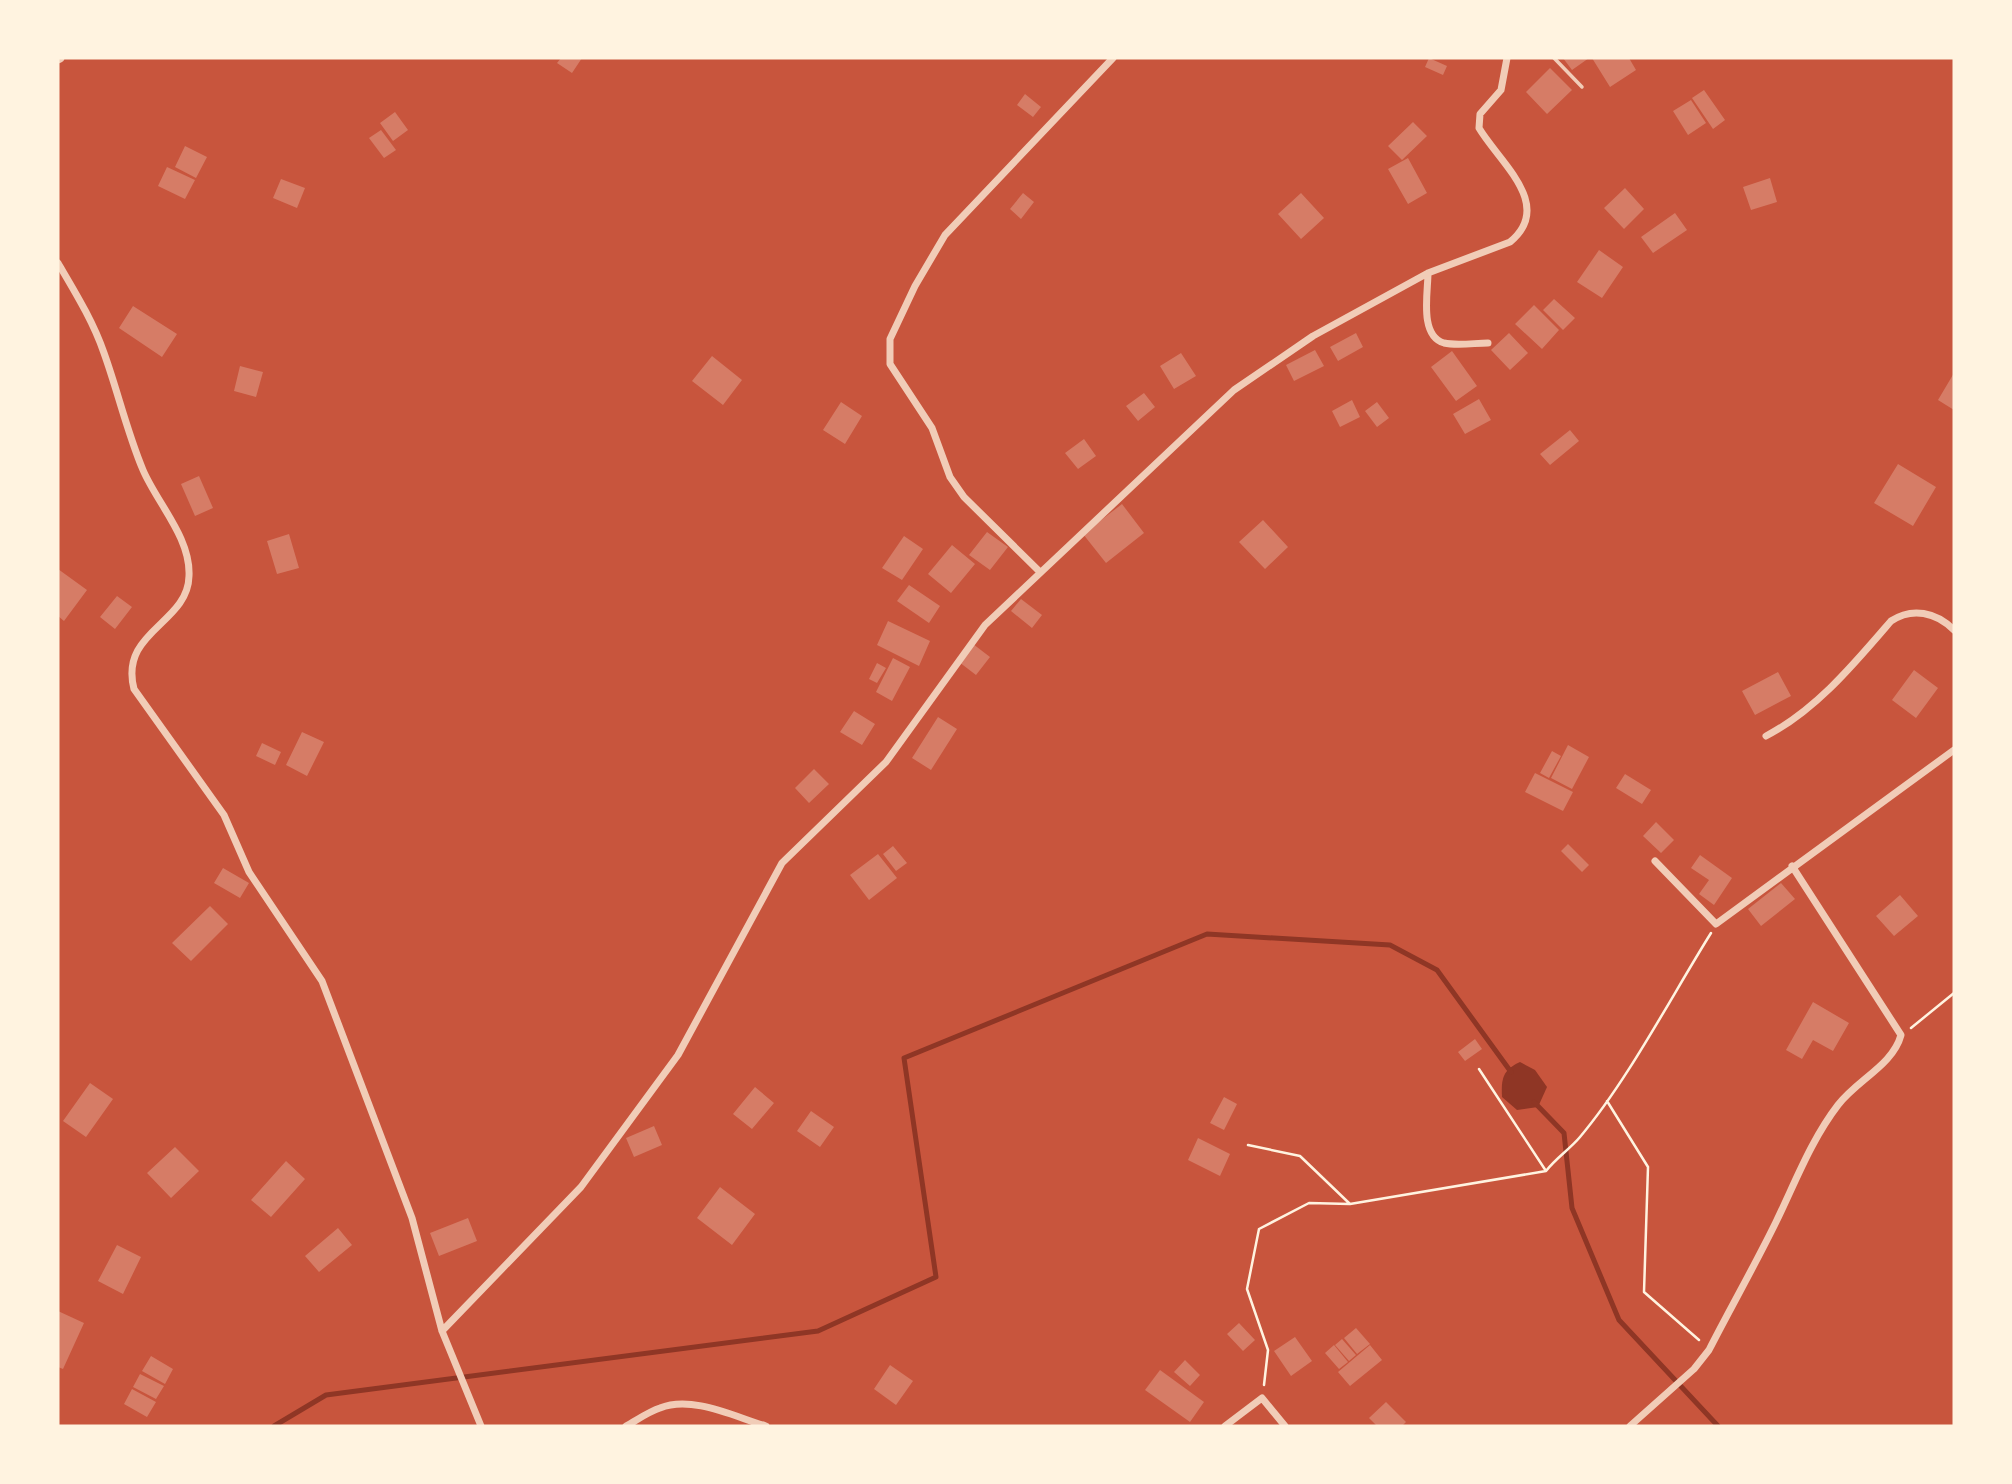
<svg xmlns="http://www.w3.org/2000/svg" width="2012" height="1484" viewBox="0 0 2012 1484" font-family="Lato,sans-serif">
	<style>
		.water { fill: #8f3625 }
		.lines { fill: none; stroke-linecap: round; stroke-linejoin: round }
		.stream { stroke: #8f3625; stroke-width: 5 }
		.building { fill: #d67c66 }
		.path { stroke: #fff3e0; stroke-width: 2.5 }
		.service { stroke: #f1ccb7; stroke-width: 3.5 }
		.minor { stroke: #f1ccb7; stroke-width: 7 }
		.tertiary { stroke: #f1ccb7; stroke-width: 9 }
	</style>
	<rect width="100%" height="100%" fill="#c8553d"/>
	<path class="water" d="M 1520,1062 L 1535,1070 L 1547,1087 L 1538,1107 L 1517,1110 L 1502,1097 C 1501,1078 1503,1070 1520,1062 Z"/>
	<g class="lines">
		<path class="stream" d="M 1534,1102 L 1564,1133 L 1572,1208 L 1619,1320 L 1718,1426
			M 274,1426 L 326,1395 L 818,1331 L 936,1277 L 904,1058 L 1207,934 L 1390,945 L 1437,970 L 1511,1072"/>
	</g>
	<path class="building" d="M 561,58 L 582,58 L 572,73 L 557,63 Z
		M 1429,58 L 1447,66 L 1443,75 L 1425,67 Z
		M 1563,58 L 1589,58 L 1572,70 Z
		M 1592,58 L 1629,58 L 1636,70 L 1610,87 Z
		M 1550,68 L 1572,90 L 1547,114 L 1526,92 Z
		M 1704,90 L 1725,120 L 1713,129 L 1692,98 Z
		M 1025,94 L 1041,107 L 1033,117 L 1017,105 Z
		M 1691,100 L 1706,123 L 1688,135 L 1673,111 Z
		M 395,112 L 408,130 L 393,141 L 380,123 Z
		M 1413,122 L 1427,136 L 1402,160 L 1388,146 Z
		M 381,130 L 396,150 L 384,158 L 369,138 Z
		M 185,146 L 207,157 L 196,178 L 175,167 Z
		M 1408,158 L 1427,193 L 1408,204 L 1388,169 Z
		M 167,167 L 195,180 L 185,199 L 158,186 Z
		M 1770,178 L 1777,202 L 1751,210 L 1743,187 Z
		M 281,179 L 305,188 L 297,208 L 273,198 Z
		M 1625,188 L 1644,209 L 1624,229 L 1604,208 Z
		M 1023,193 L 1034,202 L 1021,219 L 1010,209 Z
		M 1301,193 L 1324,218 L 1301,239 L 1278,214 Z
		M 1675,213 L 1687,230 L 1653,253 L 1641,237 Z
		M 1599,250 L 1623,267 L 1602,298 L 1577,282 Z
		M 1554,299 L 1575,318 L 1563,330 L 1543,310 Z
		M 1534,305 L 1559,330 L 1542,349 L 1515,324 Z
		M 133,306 L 177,334 L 162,357 L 119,328 Z
		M 1356,333 L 1363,347 L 1338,361 L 1330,347 Z
		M 1509,333 L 1528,353 L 1510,370 L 1491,350 Z
		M 1315,350 L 1324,366 L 1294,381 L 1286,365 Z
		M 1452,351 L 1477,386 L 1456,401 L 1431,367 Z
		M 1181,353 L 1196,376 L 1174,389 L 1160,366 Z
		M 712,356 L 742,380 L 723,405 L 692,381 Z
		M 240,366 L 263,372 L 256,397 L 234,391 Z
		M 1954,373 L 1954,410 L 1938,400 Z
		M 1144,393 L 1155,407 L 1138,421 L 1126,406 Z
		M 1479,399 L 1491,420 L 1465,434 L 1453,414 Z
		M 1352,400 L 1360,417 L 1340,427 L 1332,411 Z
		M 841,402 L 862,416 L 845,444 L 823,430 Z
		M 1377,402 L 1389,418 L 1377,427 L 1365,411 Z
		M 1570,430 L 1579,441 L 1550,465 L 1540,454 Z
		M 1084,439 L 1096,456 L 1078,469 L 1065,453 Z
		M 1898,464 L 1936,487 L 1913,526 L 1874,503 Z
		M 199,476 L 213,508 L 195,516 L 181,484 Z
		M 1122,504 L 1144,533 L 1106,563 L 1083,534 Z
		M 1263,520 L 1288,547 L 1265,569 L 1239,542 Z
		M 987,532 L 1008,547 L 990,570 L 969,555 Z
		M 289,534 L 299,568 L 277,574 L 267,541 Z
		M 904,536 L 923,549 L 902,580 L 882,568 Z
		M 952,545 L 975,564 L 951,593 L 928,574 Z
		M 58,569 L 87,590 L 64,621 L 58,616 Z
		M 909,585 L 940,606 L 929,623 L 897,601 Z
		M 117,596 L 132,607 L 115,629 L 100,617 Z
		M 1021,599 L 1042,615 L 1032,628 L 1011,611 Z
		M 888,621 L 930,641 L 919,666 L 877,645 Z
		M 973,644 L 990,657 L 976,675 L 959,662 Z
		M 893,658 L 910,667 L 892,701 L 876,692 Z
		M 877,663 L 886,668 L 877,683 L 869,679 Z
		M 1914,670 L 1938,688 L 1916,718 L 1892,700 Z
		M 1778,672 L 1791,696 L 1755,715 L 1742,691 Z
		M 854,711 L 875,724 L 862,745 L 840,732 Z
		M 938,717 L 957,729 L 931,770 L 912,758 Z
		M 302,732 L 324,742 L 307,776 L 286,765 Z
		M 262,743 L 281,752 L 275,765 L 256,756 Z
		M 1568,745 L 1589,757 L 1572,789 L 1551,778 Z
		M 1552,751 L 1561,756 L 1549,778 L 1540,773 Z
		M 814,769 L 829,784 L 809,803 L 795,788 Z
		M 1535,773 L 1573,792 L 1563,811 L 1525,792 Z
		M 1625,774 L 1651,790 L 1642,804 L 1616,788 Z
		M 1656,822 L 1674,840 L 1661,853 L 1643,836 Z
		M 1568,844 L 1589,865 L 1582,872 L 1561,851 Z
		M 893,846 L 907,863 L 896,871 L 883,854 Z
		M 878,854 L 897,878 L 869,900 L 850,875 Z
		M 1700,855 L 1732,878 L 1714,905 L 1699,894 L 1709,880 L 1691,868 Z
		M 223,868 L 249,883 L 240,898 L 214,883 Z
		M 1781,883 L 1795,899 L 1761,926 L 1748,909 Z
		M 1900,895 L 1918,916 L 1894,936 L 1876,916 Z
		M 210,906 L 228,924 L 191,961 L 172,943 Z
		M 1813,1002 L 1849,1023 L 1833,1051 L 1813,1040 L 1802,1059 L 1786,1050 Z
		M 1475,1039 L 1482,1049 L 1465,1061 L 1458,1052 Z
		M 90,1083 L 113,1099 L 86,1137 L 63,1121 Z
		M 755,1087 L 774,1103 L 752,1129 L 733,1114 Z
		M 1224,1097 L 1237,1104 L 1224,1130 L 1210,1123 Z
		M 811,1111 L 834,1127 L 820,1147 L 797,1131 Z
		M 654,1126 L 662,1145 L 634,1157 L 626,1138 Z
		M 1198,1138 L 1230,1154 L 1220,1176 L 1188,1160 Z
		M 175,1147 L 199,1171 L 171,1198 L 147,1173 Z
		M 286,1161 L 305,1179 L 271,1217 L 251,1200 Z
		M 720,1187 L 755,1214 L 732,1245 L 697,1218 Z
		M 468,1218 L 477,1241 L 439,1256 L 430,1233 Z
		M 338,1228 L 352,1245 L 319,1272 L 305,1256 Z
		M 117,1245 L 141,1257 L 123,1294 L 98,1281 Z
		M 58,1311 L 84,1323 L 63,1369 L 58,1367 Z
		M 1239,1323 L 1255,1340 L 1243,1351 L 1227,1334 Z
		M 1356,1328 L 1370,1344 L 1357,1354 L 1344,1338 Z
		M 1295,1337 L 1312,1361 L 1291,1376 L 1274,1351 Z
		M 1342,1339 L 1356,1355 L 1349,1361 L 1335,1345 Z
		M 1334,1345 L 1348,1362 L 1339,1369 L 1325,1353 Z
		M 1370,1345 L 1382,1360 L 1350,1386 L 1338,1372 Z
		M 151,1356 L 173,1369 L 165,1384 L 142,1371 Z
		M 1185,1360 L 1200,1375 L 1190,1386 L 1174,1372 Z
		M 890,1365 L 913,1381 L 896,1405 L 874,1389 Z
		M 1160,1370 L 1204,1402 L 1190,1422 L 1145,1390 Z
		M 140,1374 L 164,1386 L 156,1399 L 133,1387 Z
		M 132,1389 L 156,1402 L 147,1417 L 124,1404 Z
		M 1386,1402 L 1406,1422 L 1402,1426 L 1377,1426 L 1369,1418 Z"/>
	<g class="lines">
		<path class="path" d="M 1911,1028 L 1954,993
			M 1479,1069 L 1546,1171
			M 1607,1101 L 1648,1167 L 1644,1292 L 1699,1340
			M 1248,1145 L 1300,1156 L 1350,1204
			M 1264,1385 L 1268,1350 L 1247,1289 L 1259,1229 L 1309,1203 L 1350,1204 L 1546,1171 C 1556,1158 1570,1149 1580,1137 C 1628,1080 1671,997 1711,933"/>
		<path class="service" d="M 1554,58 L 1582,87"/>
		<path class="minor" d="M 58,263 C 75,292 93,321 104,353 C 118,392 127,432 143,470 C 157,503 191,538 189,576 C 188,624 119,631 134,689 L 224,815 L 249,872 L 322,981 L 412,1218 L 442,1331 L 481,1426
			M 1428,273 C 1428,292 1419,336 1444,343 C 1457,346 1475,343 1488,343
			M 1040,572 L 964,497 L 950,477 L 932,428 L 890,364 L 890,339 L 915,286 L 945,235 L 1113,58
			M 1766,736 C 1816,710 1854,664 1891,621 C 1912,607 1936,612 1954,630
			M 1655,861 L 1716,924 L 1954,750
			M 442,1331 L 581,1187 L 678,1055 L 782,863 L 886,762 L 985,625 L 1234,390 L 1313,336 L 1428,273 L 1510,242 C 1555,205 1499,162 1479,128 L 1480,114 L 1501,90 L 1507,58
			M 626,1426 C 637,1420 648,1412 660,1408 C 692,1395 735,1417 766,1426
			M 1225,1426 L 1262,1398 L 1285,1426
			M 1630,1426 L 1694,1369 L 1709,1350 C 1731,1307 1755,1265 1776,1222 C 1795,1183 1811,1140 1838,1105 C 1857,1080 1893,1065 1901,1035 L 1792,866"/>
		<path class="tertiary" d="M 58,59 L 60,58"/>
	</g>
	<rect width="2012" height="1484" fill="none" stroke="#fff3e0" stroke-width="119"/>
</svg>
